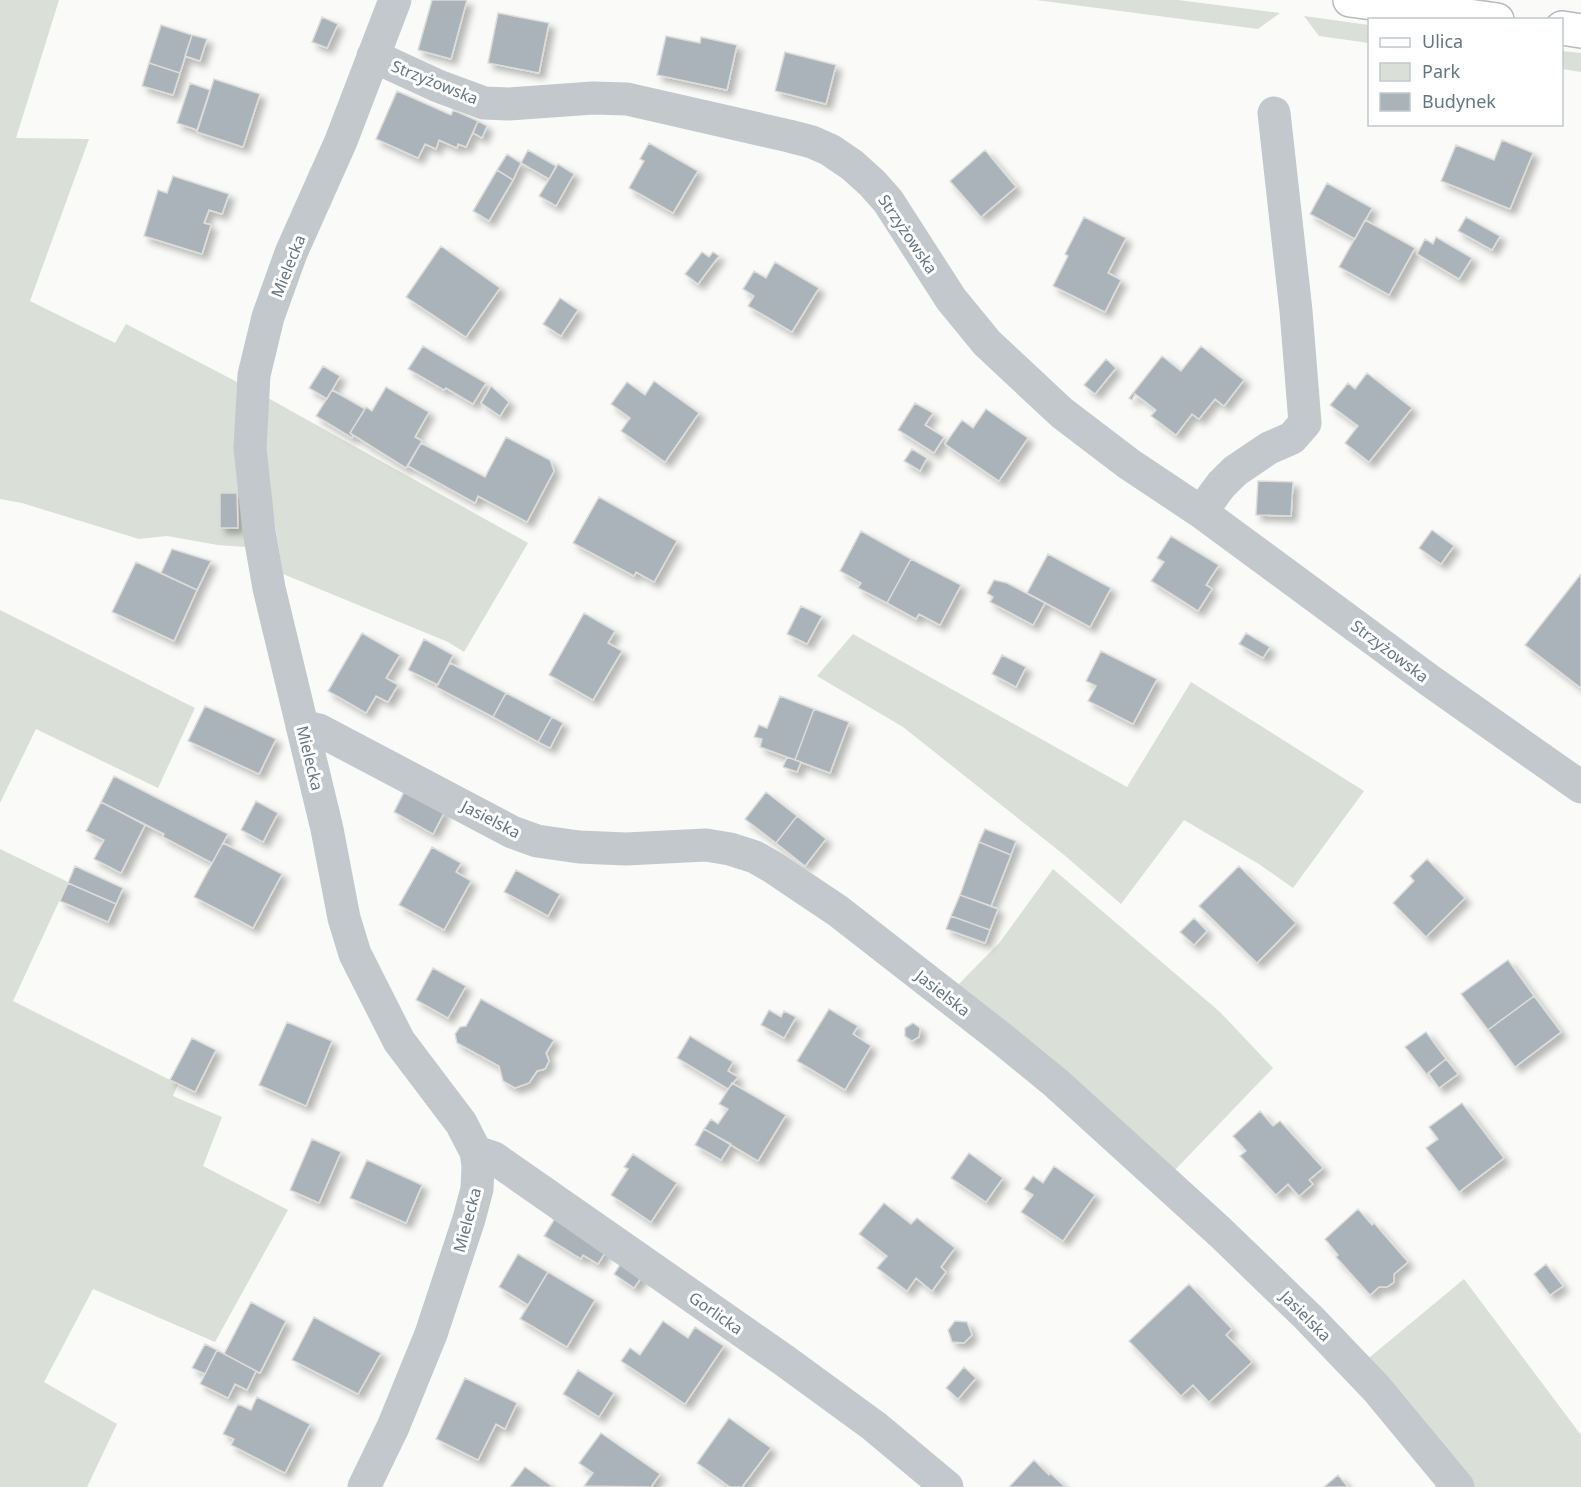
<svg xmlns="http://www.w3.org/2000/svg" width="1581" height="1487" viewBox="0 0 1581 1487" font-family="'Noto Sans',sans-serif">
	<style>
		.green { fill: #dadfd7 }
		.building { fill: #aab3b9; stroke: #dcdcda; stroke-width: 1.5; filter: url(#shadow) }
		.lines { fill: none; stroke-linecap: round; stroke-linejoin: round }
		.major-casing { stroke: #b5babe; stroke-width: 36 }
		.minor { stroke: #c3c8cc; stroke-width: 33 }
		.major { stroke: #fff; stroke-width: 33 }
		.labels { text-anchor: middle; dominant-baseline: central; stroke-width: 6; stroke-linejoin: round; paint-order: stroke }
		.street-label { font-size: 16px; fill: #657683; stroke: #fff }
	</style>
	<defs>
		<filter id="shadow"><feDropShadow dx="5.5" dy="5.5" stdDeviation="3" flood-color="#0004"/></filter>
	</defs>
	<rect width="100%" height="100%" fill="#fafaf8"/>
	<path class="green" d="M 0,0 L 59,0 L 16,138 L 89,139 L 30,301 L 115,343 L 126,324 L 237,382 L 236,444 L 246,547 L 218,545 L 167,536 L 139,539 L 22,503 L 0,499 Z
		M 1036,0 L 1178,0 L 1280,13 L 1258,29 Z
		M 1304,16 L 1369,25 L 1369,43 L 1319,36 Z
		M 1562,51 L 1581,53 L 1581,72 L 1562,69 Z
		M 268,398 L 528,543 L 464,652 L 448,642 L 283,574 L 264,456 Z
		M 0,610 L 195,708 L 158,788 L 36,729 L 0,803 Z
		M 853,634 L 1127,787 L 1191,682 L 1364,791 L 1293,888 L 1259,864 L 1184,820 L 1121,904 L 1063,854 L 903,727 L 817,676 Z
		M 0,849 L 68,882 L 13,1001 L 178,1084 L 173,1096 L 222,1117 L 203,1166 L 288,1210 L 215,1342 L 93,1289 L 44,1382 L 117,1424 L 87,1487 L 0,1487 Z
		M 1053,869 L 1220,1012 L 1273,1068 L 1172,1173 L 955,988 L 1000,942 Z
		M 1464,1279 L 1581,1435 L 1581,1487 L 1469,1487 L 1364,1362 Z"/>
	<path class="building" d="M 432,0 L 467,0 L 451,59 L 418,50 Z
		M 498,13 L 549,23 L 539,73 L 488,63 Z
		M 322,17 L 338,24 L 327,48 L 312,42 Z
		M 161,25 L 192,35 L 180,73 L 149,63 Z
		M 192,35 L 207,39 L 200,61 L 185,56 Z
		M 666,36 L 700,43 L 701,37 L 737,45 L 727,90 L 657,75 Z
		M 785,52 L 836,65 L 826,104 L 775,91 Z
		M 149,63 L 180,73 L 173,95 L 142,86 Z
		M 214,79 L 260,94 L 243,147 L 197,132 Z
		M 190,83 L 210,90 L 197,130 L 177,123 Z
		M 397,91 L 451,115 L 453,110 L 478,121 L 466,147 L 458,144 L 457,148 L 439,140 L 436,149 L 425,144 L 418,158 L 376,139 Z
		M 478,121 L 487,126 L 482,138 L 473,133 Z
		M 1502,140 L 1533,153 L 1510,209 L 1441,181 L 1456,145 L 1494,160 Z
		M 649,143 L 698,171 L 673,213 L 629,188 L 644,161 L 640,159 Z
		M 528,150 L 556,166 L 549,179 L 521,163 Z
		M 985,150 L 1016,187 L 981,217 L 950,181 Z
		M 507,154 L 521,163 L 513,180 L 497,170 Z
		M 558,164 L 574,174 L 556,206 L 539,196 Z
		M 497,170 L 513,180 L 489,221 L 473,211 Z
		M 173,176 L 229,194 L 222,214 L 209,210 L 204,223 L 211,225 L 202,254 L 144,236 L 158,190 L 167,193 Z
		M 1327,183 L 1372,208 L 1355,239 L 1310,214 Z
		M 1084,217 L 1126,238 L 1108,273 L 1121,280 L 1105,312 L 1053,286 L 1068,256 L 1065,254 Z
		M 1466,217 L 1500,236 L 1492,250 L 1458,231 Z
		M 1365,220 L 1415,248 L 1389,295 L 1339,267 Z
		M 1436,237 L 1472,258 L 1459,279 L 1417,254 L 1425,239 L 1433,244 Z
		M 441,246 L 500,288 L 466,337 L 406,297 Z
		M 702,252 L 709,257 L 713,252 L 719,256 L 698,284 L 685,274 Z
		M 775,262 L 819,288 L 792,332 L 748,306 L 754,296 L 743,289 L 754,271 L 766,278 Z
		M 560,298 L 578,310 L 561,336 L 543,324 Z
		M 423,346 L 486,383 L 473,404 L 446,388 L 444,390 L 408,369 Z
		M 1201,346 L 1244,380 L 1224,406 L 1215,399 L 1199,419 L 1192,414 L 1176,435 L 1151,416 L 1156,410 L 1135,394 L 1132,400 L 1129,398 L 1162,356 L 1181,371 Z
		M 1106,359 L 1116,368 L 1095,394 L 1084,385 Z
		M 323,366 L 340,376 L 327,399 L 309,388 Z
		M 1367,373 L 1412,408 L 1369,462 L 1345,443 L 1358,426 L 1330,405 L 1348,383 L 1355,389 Z
		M 654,381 L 699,413 L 665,462 L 621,431 L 630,418 L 611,404 L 627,382 L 645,395 Z
		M 491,386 L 509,402 L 500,416 L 481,403 Z
		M 386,387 L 429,412 L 415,437 L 422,441 L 406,468 L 350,433 L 366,407 L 372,411 Z
		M 332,390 L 365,409 L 350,433 L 353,436 L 352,438 L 316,416 Z
		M 915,403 L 933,413 L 925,425 L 944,437 L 934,453 L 898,430 Z
		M 986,409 L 1028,438 L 999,481 L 945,444 L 962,420 L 973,428 Z
		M 506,437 L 550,460 L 554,471 L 527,522 L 478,496 L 475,503 L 408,466 L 421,443 L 485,477 Z
		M 912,449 L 927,458 L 920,471 L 904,461 Z
		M 1258,481 L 1293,482 L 1291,516 L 1256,515 Z
		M 220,493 L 237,493 L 238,528 L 220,528 Z
		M 599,497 L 677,541 L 654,582 L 636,572 L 634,576 L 573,543 Z
		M 1432,530 L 1454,546 L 1441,564 L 1419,548 Z
		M 861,531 L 911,559 L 887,603 L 858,588 L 861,583 L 840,571 Z
		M 1171,536 L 1219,565 L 1206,585 L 1212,589 L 1198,611 L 1151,581 L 1164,562 L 1157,558 Z
		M 172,549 L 211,561 L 197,590 L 161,573 Z
		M 1048,554 L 1111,588 L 1090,627 L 1027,593 Z
		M 911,559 L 961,585 L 940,625 L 919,614 L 916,619 L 887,603 Z
		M 136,562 L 197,590 L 174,641 L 112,612 Z
		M 1581,574 L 1581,688 L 1525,645 Z
		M 994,580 L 1007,583 L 1045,603 L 1033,625 L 990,602 L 993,597 L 987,593 Z
		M 801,606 L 822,616 L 807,644 L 787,634 Z
		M 584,613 L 615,631 L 608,643 L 622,651 L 593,700 L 549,675 Z
		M 362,633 L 400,655 L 386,678 L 398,685 L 388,702 L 376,696 L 366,713 L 328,691 Z
		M 1246,633 L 1270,647 L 1263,658 L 1239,644 Z
		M 424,639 L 453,655 L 438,685 L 408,670 Z
		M 1101,651 L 1157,679 L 1133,724 L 1088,701 L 1096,686 L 1086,681 Z
		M 1002,655 L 1026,667 L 1016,687 L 992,674 Z
		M 450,663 L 506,693 L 493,717 L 436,687 Z
		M 506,693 L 552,717 L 538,742 L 493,717 Z
		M 780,696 L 814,709 L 795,760 L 760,747 L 762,739 L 754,737 L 759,725 L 767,728 Z
		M 205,706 L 276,739 L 259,774 L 188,741 Z
		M 814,709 L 849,722 L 830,773 L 795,760 Z
		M 552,717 L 563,723 L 550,748 L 538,742 Z
		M 787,757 L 801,762 L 797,772 L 783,767 Z
		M 114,776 L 228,834 L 212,863 L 163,837 L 164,834 L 101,802 Z
		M 405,790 L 445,811 L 433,834 L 394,812 Z
		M 766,792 L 797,816 L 776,843 L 745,819 Z
		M 256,801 L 278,813 L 263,842 L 241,830 Z
		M 101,802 L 145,825 L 121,873 L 94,859 L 104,840 L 86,831 Z
		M 797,816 L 826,839 L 805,866 L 776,843 Z
		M 985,829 L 1016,841 L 1011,855 L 979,842 Z
		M 979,842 L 1011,855 L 991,906 L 960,895 Z
		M 223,843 L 282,874 L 253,928 L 194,897 Z
		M 432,847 L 461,863 L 456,872 L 471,881 L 444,930 L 399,905 Z
		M 1427,859 L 1465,898 L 1426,937 L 1393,903 L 1414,881 L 1410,876 Z
		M 75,866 L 123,888 L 116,904 L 68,883 Z
		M 1239,866 L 1296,923 L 1257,963 L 1199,906 Z
		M 516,870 L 560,894 L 548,916 L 504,892 Z
		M 68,883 L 116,904 L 108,922 L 60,901 Z
		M 960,895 L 998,909 L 990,930 L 951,916 Z
		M 951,916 L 990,930 L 985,943 L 946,929 Z
		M 1194,918 L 1207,931 L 1194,945 L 1180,932 Z
		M 1508,960 L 1534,996 L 1488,1030 L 1461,994 Z
		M 433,968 L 466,986 L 448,1018 L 416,1000 Z
		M 1534,996 L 1561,1032 L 1515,1067 L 1488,1030 Z
		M 481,999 L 554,1040 L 546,1053 L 549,1061 L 545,1069 L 537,1071 L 529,1083 L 515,1088 L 503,1081 L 499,1066 L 457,1043 L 455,1034 L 460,1027 L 466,1026 Z
		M 829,1009 L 858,1026 L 853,1034 L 871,1046 L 845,1090 L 797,1061 Z
		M 769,1010 L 781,1017 L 784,1011 L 796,1017 L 784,1038 L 761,1025 Z
		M 287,1022 L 332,1041 L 306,1106 L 259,1085 Z
		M 913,1023 L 920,1028 L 919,1037 L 912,1041 L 905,1036 L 905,1028 Z
		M 1426,1032 L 1446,1059 L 1427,1075 L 1405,1047 Z
		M 690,1036 L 733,1062 L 728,1071 L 738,1077 L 728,1089 L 677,1058 Z
		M 192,1038 L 216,1050 L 195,1092 L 170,1080 Z
		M 1446,1059 L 1458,1074 L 1439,1088 L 1428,1073 Z
		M 732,1083 L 786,1115 L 758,1161 L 704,1129 L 711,1119 L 718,1124 L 728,1109 L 719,1104 Z
		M 1462,1103 L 1504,1158 L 1459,1192 L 1426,1148 L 1438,1139 L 1429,1127 Z
		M 1260,1111 L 1273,1126 L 1280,1121 L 1323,1168 L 1309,1180 L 1313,1184 L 1299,1196 L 1288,1184 L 1276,1195 L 1240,1156 L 1246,1151 L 1233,1136 Z
		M 704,1129 L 731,1144 L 721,1160 L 695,1145 Z
		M 312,1139 L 341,1152 L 319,1203 L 290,1190 Z
		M 969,1153 L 1003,1178 L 986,1202 L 951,1178 Z
		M 633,1154 L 677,1183 L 651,1222 L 611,1195 L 628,1169 L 624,1167 Z
		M 367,1160 L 422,1185 L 406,1223 L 350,1198 Z
		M 1054,1166 L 1095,1195 L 1063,1241 L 1021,1212 L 1033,1195 L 1024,1189 L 1033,1176 L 1043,1183 Z
		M 884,1203 L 911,1224 L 917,1218 L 955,1248 L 941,1267 L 946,1272 L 932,1291 L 916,1278 L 907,1291 L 877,1268 L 887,1256 L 859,1234 Z
		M 1358,1209 L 1372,1225 L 1374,1223 L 1408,1262 L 1394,1274 L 1394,1282 L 1387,1287 L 1379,1287 L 1370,1295 L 1336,1257 L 1338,1255 L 1325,1239 Z
		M 557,1215 L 608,1248 L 598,1264 L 583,1255 L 581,1259 L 544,1236 Z
		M 518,1254 L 548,1272 L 528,1305 L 499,1287 Z
		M 623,1260 L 644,1274 L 634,1288 L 614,1274 Z
		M 1546,1264 L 1563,1286 L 1550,1295 L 1534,1274 Z
		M 548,1272 L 595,1300 L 567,1347 L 520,1319 Z
		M 1189,1284 L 1232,1329 L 1226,1335 L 1252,1362 L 1209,1402 L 1193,1385 L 1181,1396 L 1129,1341 Z
		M 251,1302 L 286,1321 L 260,1373 L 224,1354 Z
		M 314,1317 L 381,1353 L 358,1394 L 292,1360 Z
		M 663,1321 L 688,1338 L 695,1327 L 724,1346 L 685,1404 L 621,1361 L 630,1348 L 640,1355 Z
		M 955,1321 L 967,1322 L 972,1335 L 964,1343 L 952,1342 L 948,1330 Z
		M 205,1344 L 217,1350 L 205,1374 L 192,1368 Z
		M 217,1350 L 256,1371 L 247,1390 L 235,1384 L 228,1398 L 200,1384 Z
		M 964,1367 L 976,1378 L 958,1399 L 946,1388 Z
		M 578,1370 L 614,1393 L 599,1417 L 563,1394 Z
		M 465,1378 L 517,1403 L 505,1429 L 496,1424 L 478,1460 L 436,1439 Z
		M 257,1397 L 310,1424 L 285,1473 L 231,1445 L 234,1439 L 223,1434 L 238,1404 L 251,1410 Z
		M 729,1418 L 771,1448 L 742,1487 L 730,1487 L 697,1463 Z
		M 601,1433 L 660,1474 L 651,1487 L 584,1486 L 593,1473 L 579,1463 Z
		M 1034,1460 L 1049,1475 L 1050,1473 L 1065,1487 L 1009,1487 Z
		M 525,1467 L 553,1487 L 510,1487 Z
		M 1338,1475 L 1348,1487 L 1324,1487 Z"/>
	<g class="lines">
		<defs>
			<path id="major" d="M 1350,0 L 1497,20
				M 1562,28 L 1581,31"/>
		</defs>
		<use href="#major" class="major-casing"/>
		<path class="minor" d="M 373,56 L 438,86 L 484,103 L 509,104 L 593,98 L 627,99 L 789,136 L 812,142 L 830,150 L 852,165 L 872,183 L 888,201 L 951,299 L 987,343 L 1062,413 L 1129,464 L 1201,512 L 1429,680 L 1581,787
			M 1201,512 L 1221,485 L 1235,471 L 1269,448 L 1292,438 L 1305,423 L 1296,311 L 1274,113
			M 302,726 L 319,730 L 512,832 L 537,841 L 579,847 L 626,849 L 706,845 L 730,849 L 755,857 L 774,868 L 838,911 L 1001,1038 L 1056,1083 L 1220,1232 L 1308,1317 L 1376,1388 L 1458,1487
			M 476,1152 L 494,1158 L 785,1361 L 874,1426 L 947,1487
			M 364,1487 L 393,1427 L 431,1334 L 469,1219 L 477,1189 L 478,1166 L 476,1152 L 461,1123 L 399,1041 L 355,954 L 344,918 L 327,829 L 269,588 L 259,531 L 250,448 L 254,375 L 268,317 L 291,253 L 341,141 L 395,0"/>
		<use href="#major" class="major"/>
	</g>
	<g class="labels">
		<g class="street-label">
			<text transform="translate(435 82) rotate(22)">Strzyżowska</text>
			<text transform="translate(908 234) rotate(56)">Strzyżowska</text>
			<text transform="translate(288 266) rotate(-68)">Mielecka</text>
			<text transform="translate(1390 651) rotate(37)">Strzyżowska</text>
			<text transform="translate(310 758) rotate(76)">Mielecka</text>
			<text transform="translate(491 819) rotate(27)">Jasielska</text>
			<text transform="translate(943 993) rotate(38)">Jasielska</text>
			<text transform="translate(467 1220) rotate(-75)">Mielecka</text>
			<text transform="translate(716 1313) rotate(35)">Gorlicka</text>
			<text transform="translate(1306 1316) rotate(45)">Jasielska</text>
		</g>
	</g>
	<rect x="1368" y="18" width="195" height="108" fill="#ffffff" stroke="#c1c8cd" stroke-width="1.5"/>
	<rect x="1380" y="38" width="30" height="9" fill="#ffffff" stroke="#c1c8cd" stroke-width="1.5"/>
	<text x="1422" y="48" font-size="18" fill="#657683">Ulica</text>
	<rect x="1380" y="63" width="30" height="18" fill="#dadfd7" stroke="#c1c8cd" stroke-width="1.5"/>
	<text x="1422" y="78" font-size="18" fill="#657683">Park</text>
	<rect x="1380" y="93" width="30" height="18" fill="#aab3b9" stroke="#c1c8cd" stroke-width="1.5"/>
	<text x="1422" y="108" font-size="18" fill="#657683">Budynek</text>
</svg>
